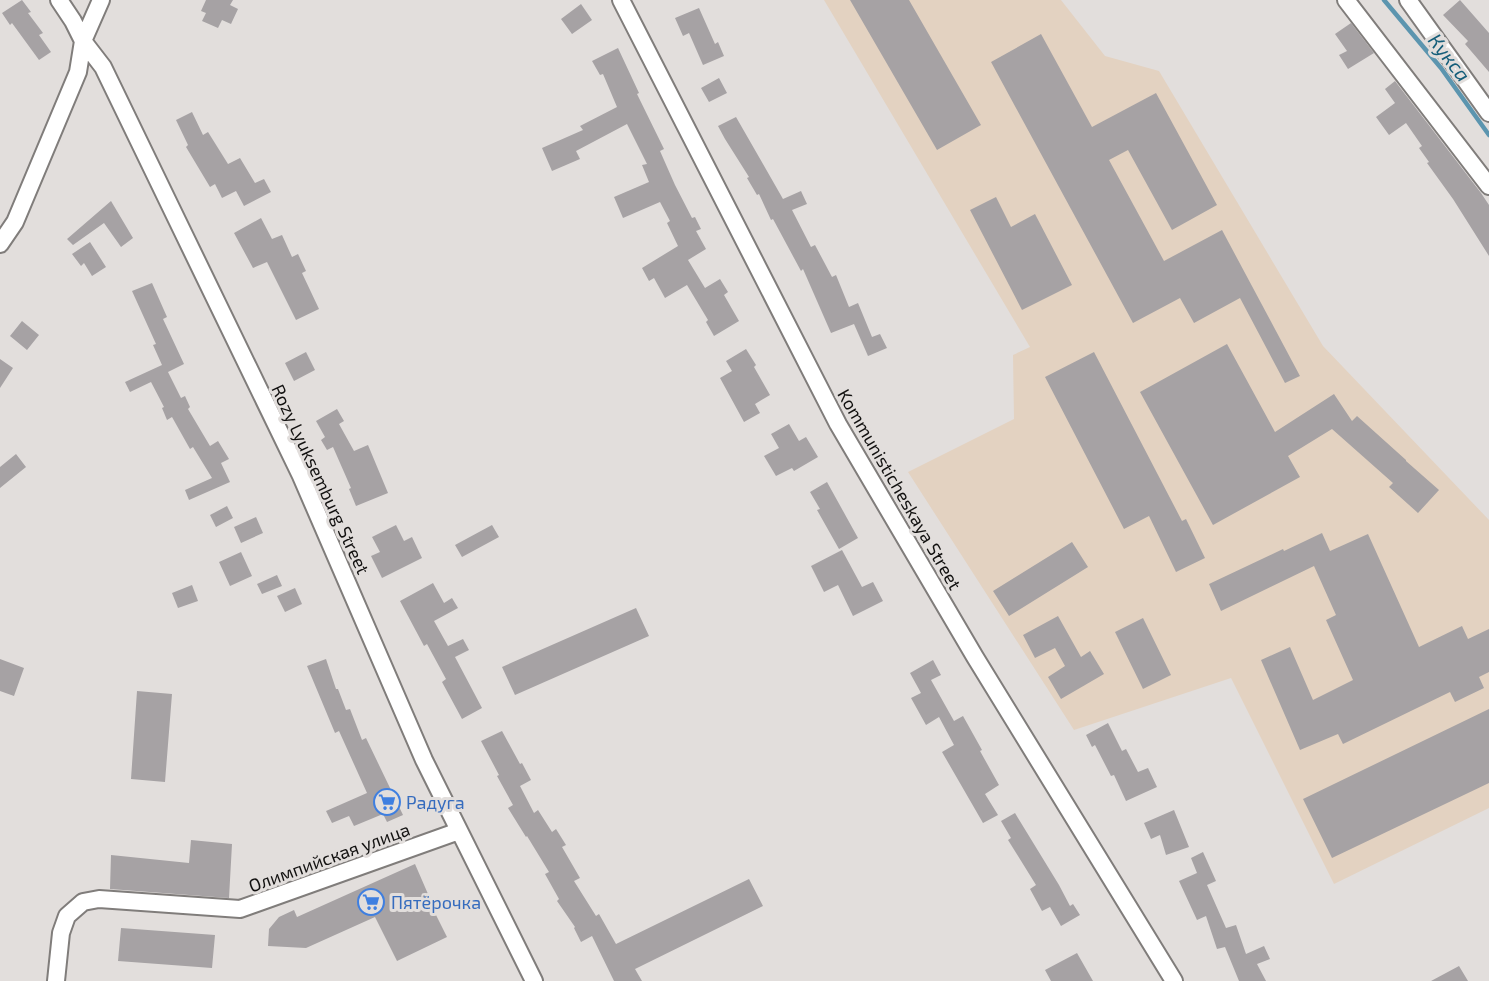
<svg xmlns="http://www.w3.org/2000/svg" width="1489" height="981" viewBox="0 0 1489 981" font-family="'Exo 2',sans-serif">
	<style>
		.industrial { fill: #e3d2c1 }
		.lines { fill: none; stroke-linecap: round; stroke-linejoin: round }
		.stream { stroke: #5c95af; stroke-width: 4.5 }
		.building { fill: #a6a2a4 }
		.minor-casing { stroke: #807d7b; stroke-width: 20 }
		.minor { stroke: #fff; stroke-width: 16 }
		.labels { text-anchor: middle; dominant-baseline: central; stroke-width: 6; stroke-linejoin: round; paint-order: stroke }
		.street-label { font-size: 18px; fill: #121110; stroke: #e2dedc }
		.shop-label { font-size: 18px; fill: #366cbe; stroke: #e2dedc; text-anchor: start }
		.water-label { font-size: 20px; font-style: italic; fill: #145d79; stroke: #e2dedc }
	</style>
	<rect width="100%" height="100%" fill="#e2dedc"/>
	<path class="industrial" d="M 824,0 L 1061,0 L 1105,56 L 1159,71 L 1323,346 L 1489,520 L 1489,808 L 1334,884 L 1231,678 L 1074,730 L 908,472 L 1014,419 L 1013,355 L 1030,347 Z"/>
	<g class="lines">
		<path class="stream" d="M 1384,0 L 1441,68 L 1489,135"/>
	</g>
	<path class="building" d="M 22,0 L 31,12 L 28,13 L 43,33 L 39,35 L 51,52 L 39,60 L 12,23 L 10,25 L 2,13 Z
		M 206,0 L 233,0 L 230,5 L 238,9 L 231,24 L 222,20 L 218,28 L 202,21 L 206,13 L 201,11 Z
		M 850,0 L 909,0 L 981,125 L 937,150 Z
		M 1460,0 L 1489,33 L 1489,72 L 1465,44 L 1468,41 L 1443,15 Z
		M 581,4 L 592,20 L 572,34 L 561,19 Z
		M 699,8 L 715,44 L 718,42 L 724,56 L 703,65 L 689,33 L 683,36 L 675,18 Z
		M 1351,23 L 1374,53 L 1348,69 L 1339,55 L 1347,51 L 1335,34 Z
		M 1041,34 L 1092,127 L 1156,93 L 1217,205 L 1172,230 L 1128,150 L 1109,160 L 1164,261 L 1222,230 L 1300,376 L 1285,383 L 1240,298 L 1194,323 L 1180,298 L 1133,323 L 991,62 Z
		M 618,48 L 639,93 L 637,94 L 664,149 L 660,151 L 675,185 L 692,218 L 695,217 L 701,229 L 696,231 L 706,249 L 688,260 L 705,288 L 720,279 L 728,292 L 724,295 L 739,321 L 714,336 L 706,322 L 708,320 L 687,285 L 665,298 L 654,278 L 649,281 L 642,268 L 678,246 L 667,223 L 670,221 L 660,202 L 623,218 L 614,197 L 649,182 L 642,165 L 647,164 L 627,124 L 576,151 L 580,159 L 552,171 L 542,148 L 583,130 L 580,126 L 617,107 L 603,74 L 600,75 L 592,61 Z
		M 719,78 L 727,93 L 709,102 L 701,88 Z
		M 1395,81 L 1481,193 L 1489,205 L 1489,256 L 1453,199 L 1427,163 L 1429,162 L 1419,148 L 1422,146 L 1406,123 L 1389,135 L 1376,117 L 1395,103 L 1385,89 Z
		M 192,112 L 203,135 L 208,132 L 228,164 L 240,158 L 255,183 L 264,179 L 271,192 L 244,206 L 236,191 L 222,198 L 215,184 L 210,187 L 186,147 L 188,145 L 176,120 Z
		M 736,117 L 783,199 L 801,191 L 807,204 L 792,210 L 811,247 L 815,245 L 832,277 L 836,275 L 849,307 L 858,303 L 872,337 L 880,334 L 887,348 L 868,356 L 854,324 L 831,333 L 803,269 L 801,271 L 773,219 L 771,220 L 759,194 L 757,195 L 747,178 L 749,177 L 725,139 L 718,126 Z
		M 996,197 L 1011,227 L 1035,214 L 1072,285 L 1022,310 L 970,210 Z
		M 111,201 L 133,238 L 121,247 L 104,223 L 73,245 L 67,239 Z
		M 261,218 L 272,239 L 282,235 L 292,257 L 298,254 L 306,271 L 302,273 L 319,309 L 296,320 L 267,262 L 253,268 L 234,233 Z
		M 90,242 L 106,267 L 92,276 L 84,263 L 81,266 L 72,254 Z
		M 152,283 L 167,317 L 163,319 L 184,364 L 168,372 L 181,398 L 185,396 L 190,407 L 188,409 L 210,446 L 218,441 L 229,459 L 221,463 L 230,482 L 189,500 L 185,490 L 212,478 L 193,447 L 190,449 L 172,417 L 167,420 L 162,408 L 164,407 L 151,382 L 130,392 L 125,382 L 162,365 L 153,345 L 156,344 L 132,291 Z
		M 22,321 L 39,335 L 27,350 L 10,336 Z
		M 1227,344 L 1275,432 L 1334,394 L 1352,421 L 1357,416 L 1406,460 L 1406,461 L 1439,490 L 1418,513 L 1389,487 L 1393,483 L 1332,429 L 1288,456 L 1300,477 L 1213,525 L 1140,392 Z
		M 746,349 L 756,365 L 754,367 L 770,395 L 755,404 L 760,413 L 744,422 L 720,378 L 732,371 L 726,361 Z
		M 306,352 L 315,370 L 294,381 L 285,363 Z
		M 1094,352 L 1182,521 L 1186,519 L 1205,558 L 1176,572 L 1149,516 L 1124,529 L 1045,377 Z
		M 0,359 L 13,368 L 0,388 Z
		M 337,409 L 344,421 L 339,424 L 354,451 L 368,445 L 388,493 L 356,506 L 349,489 L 351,488 L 333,447 L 327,450 L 321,440 L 325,437 L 316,421 Z
		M 789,424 L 799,441 L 806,437 L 818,457 L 794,471 L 792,468 L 776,476 L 764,456 L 779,448 L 771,434 Z
		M 16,454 L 26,467 L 0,488 L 0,467 Z
		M 827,482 L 858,538 L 839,549 L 817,510 L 820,509 L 810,492 Z
		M 227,506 L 233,518 L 216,527 L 210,515 Z
		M 256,517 L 263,533 L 241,543 L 234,527 Z
		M 396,525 L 404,541 L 412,537 L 422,558 L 382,578 L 371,556 L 380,552 L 372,537 Z
		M 492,525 L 499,537 L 462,557 L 455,545 Z
		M 1322,533 L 1330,551 L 1368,534 L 1419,647 L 1462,626 L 1468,639 L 1489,629 L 1489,672 L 1479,677 L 1484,688 L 1455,702 L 1450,692 L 1343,744 L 1338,734 L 1300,750 L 1261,660 L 1290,647 L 1313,700 L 1353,680 L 1326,620 L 1336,615 L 1314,566 L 1221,611 L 1209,584 L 1283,549 L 1284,551 Z
		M 1072,542 L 1088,567 L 1009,616 L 993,591 Z
		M 842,550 L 862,587 L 873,582 L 883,601 L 853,616 L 838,585 L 824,592 L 811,566 Z
		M 241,552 L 252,576 L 230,586 L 219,562 Z
		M 277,575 L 282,586 L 262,594 L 257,584 Z
		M 433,583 L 444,603 L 452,598 L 458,608 L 434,621 L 448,646 L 463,639 L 469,650 L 455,657 L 482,708 L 462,719 L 442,682 L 446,679 L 427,644 L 424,646 L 400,601 Z
		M 192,585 L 198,601 L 178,608 L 172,593 Z
		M 295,588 L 302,604 L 285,612 L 277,596 Z
		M 636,608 L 649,636 L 515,695 L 502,667 Z
		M 1058,616 L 1081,657 L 1090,651 L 1104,674 L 1061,699 L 1048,677 L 1065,666 L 1055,648 L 1035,658 L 1023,635 Z
		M 1143,618 L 1171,675 L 1143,689 L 1115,632 Z
		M 0,659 L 24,668 L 14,696 L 0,691 Z
		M 326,659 L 336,689 L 338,689 L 346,710 L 350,709 L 362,740 L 366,738 L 403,815 L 387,822 L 383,814 L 354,826 L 349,816 L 332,823 L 326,811 L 367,793 L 339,731 L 335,733 L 307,666 Z
		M 933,660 L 941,675 L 931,680 L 954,721 L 963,716 L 982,750 L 980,751 L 999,785 L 985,794 L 998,815 L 983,823 L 942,752 L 954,745 L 939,717 L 926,725 L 911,698 L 921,693 L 910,673 Z
		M 137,691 L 172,694 L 165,782 L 131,779 Z
		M 1489,709 L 1489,783 L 1332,858 L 1303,799 Z
		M 1108,723 L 1122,751 L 1126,749 L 1138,772 L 1148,768 L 1157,787 L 1126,801 L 1114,775 L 1111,776 L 1095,745 L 1092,747 L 1086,735 Z
		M 502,731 L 520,764 L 522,763 L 531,780 L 520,786 L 534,813 L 538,810 L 552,832 L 556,829 L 566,845 L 562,847 L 580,878 L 574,881 L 596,916 L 599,914 L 616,944 L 749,879 L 763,906 L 635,969 L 642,981 L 614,981 L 592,936 L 581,942 L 574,928 L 575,927 L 557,901 L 559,899 L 545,874 L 549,872 L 527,836 L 526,837 L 508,808 L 513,805 L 497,776 L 499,775 L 481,741 Z
		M 1174,810 L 1189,847 L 1166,855 L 1160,835 L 1151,839 L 1144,823 Z
		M 1015,813 L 1059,885 L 1070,906 L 1073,904 L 1080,915 L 1061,926 L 1050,907 L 1042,911 L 1030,889 L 1036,885 L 1008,840 L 1011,838 L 1001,821 Z
		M 191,840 L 232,844 L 229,898 L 110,889 L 111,855 L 189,863 Z
		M 1203,852 L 1216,881 L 1207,885 L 1226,928 L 1236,925 L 1246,954 L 1264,946 L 1270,959 L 1257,964 L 1266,981 L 1239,981 L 1225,947 L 1217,949 L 1206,916 L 1197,920 L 1179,881 L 1197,873 L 1191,858 Z
		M 415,864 L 428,894 L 426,895 L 447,937 L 397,961 L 375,917 L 306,948 L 268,946 L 269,929 L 279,917 L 294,910 L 297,917 Z
		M 121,928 L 215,935 L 212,968 L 118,961 Z
		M 1077,953 L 1093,981 L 1051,981 L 1045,970 Z
		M 1459,966 L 1468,981 L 1431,981 Z"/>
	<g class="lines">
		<defs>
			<path id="minor" d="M 59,0 L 73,21 L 83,41 L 103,67 L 177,220 L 301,476 L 424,760 L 534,981
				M 621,0 L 838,424 L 975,657 L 1174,981
				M 1346,0 L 1489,186
				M 1408,0 L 1489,113
				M 0,244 L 15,222 L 78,72 L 83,41 L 101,0
				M 56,981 L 61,933 L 67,916 L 83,902 L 99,899 L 240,909 L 459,831"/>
		</defs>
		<use href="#minor" class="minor-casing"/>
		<use href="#minor" class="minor"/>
	</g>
	<defs>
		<symbol id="supermarket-ring" viewBox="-11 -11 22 22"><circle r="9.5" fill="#e2dedc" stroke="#3f7fe0" stroke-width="1.5"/><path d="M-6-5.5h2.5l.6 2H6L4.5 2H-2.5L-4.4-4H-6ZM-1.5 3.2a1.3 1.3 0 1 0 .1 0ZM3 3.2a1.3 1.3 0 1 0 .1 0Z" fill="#3f7fe0"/></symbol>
	</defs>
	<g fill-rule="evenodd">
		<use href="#supermarket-ring" x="372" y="787" width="30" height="30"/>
		<use href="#supermarket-ring" x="356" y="887" width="30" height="30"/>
	</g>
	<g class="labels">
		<g class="street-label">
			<text transform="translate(321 479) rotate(65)">Rozy Lyuksemburg Street</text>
			<text transform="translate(900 489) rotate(60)">Kommunisticheskaya Street</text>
			<text transform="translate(329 857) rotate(-20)">Олимпийская улица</text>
		</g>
		<g class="shop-label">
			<text x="406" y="802">Радуга</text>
			<text x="391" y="902">Пятёрочка</text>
		</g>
		<g class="water-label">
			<text transform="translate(1450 57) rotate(52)">Кукса</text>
		</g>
	</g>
</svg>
